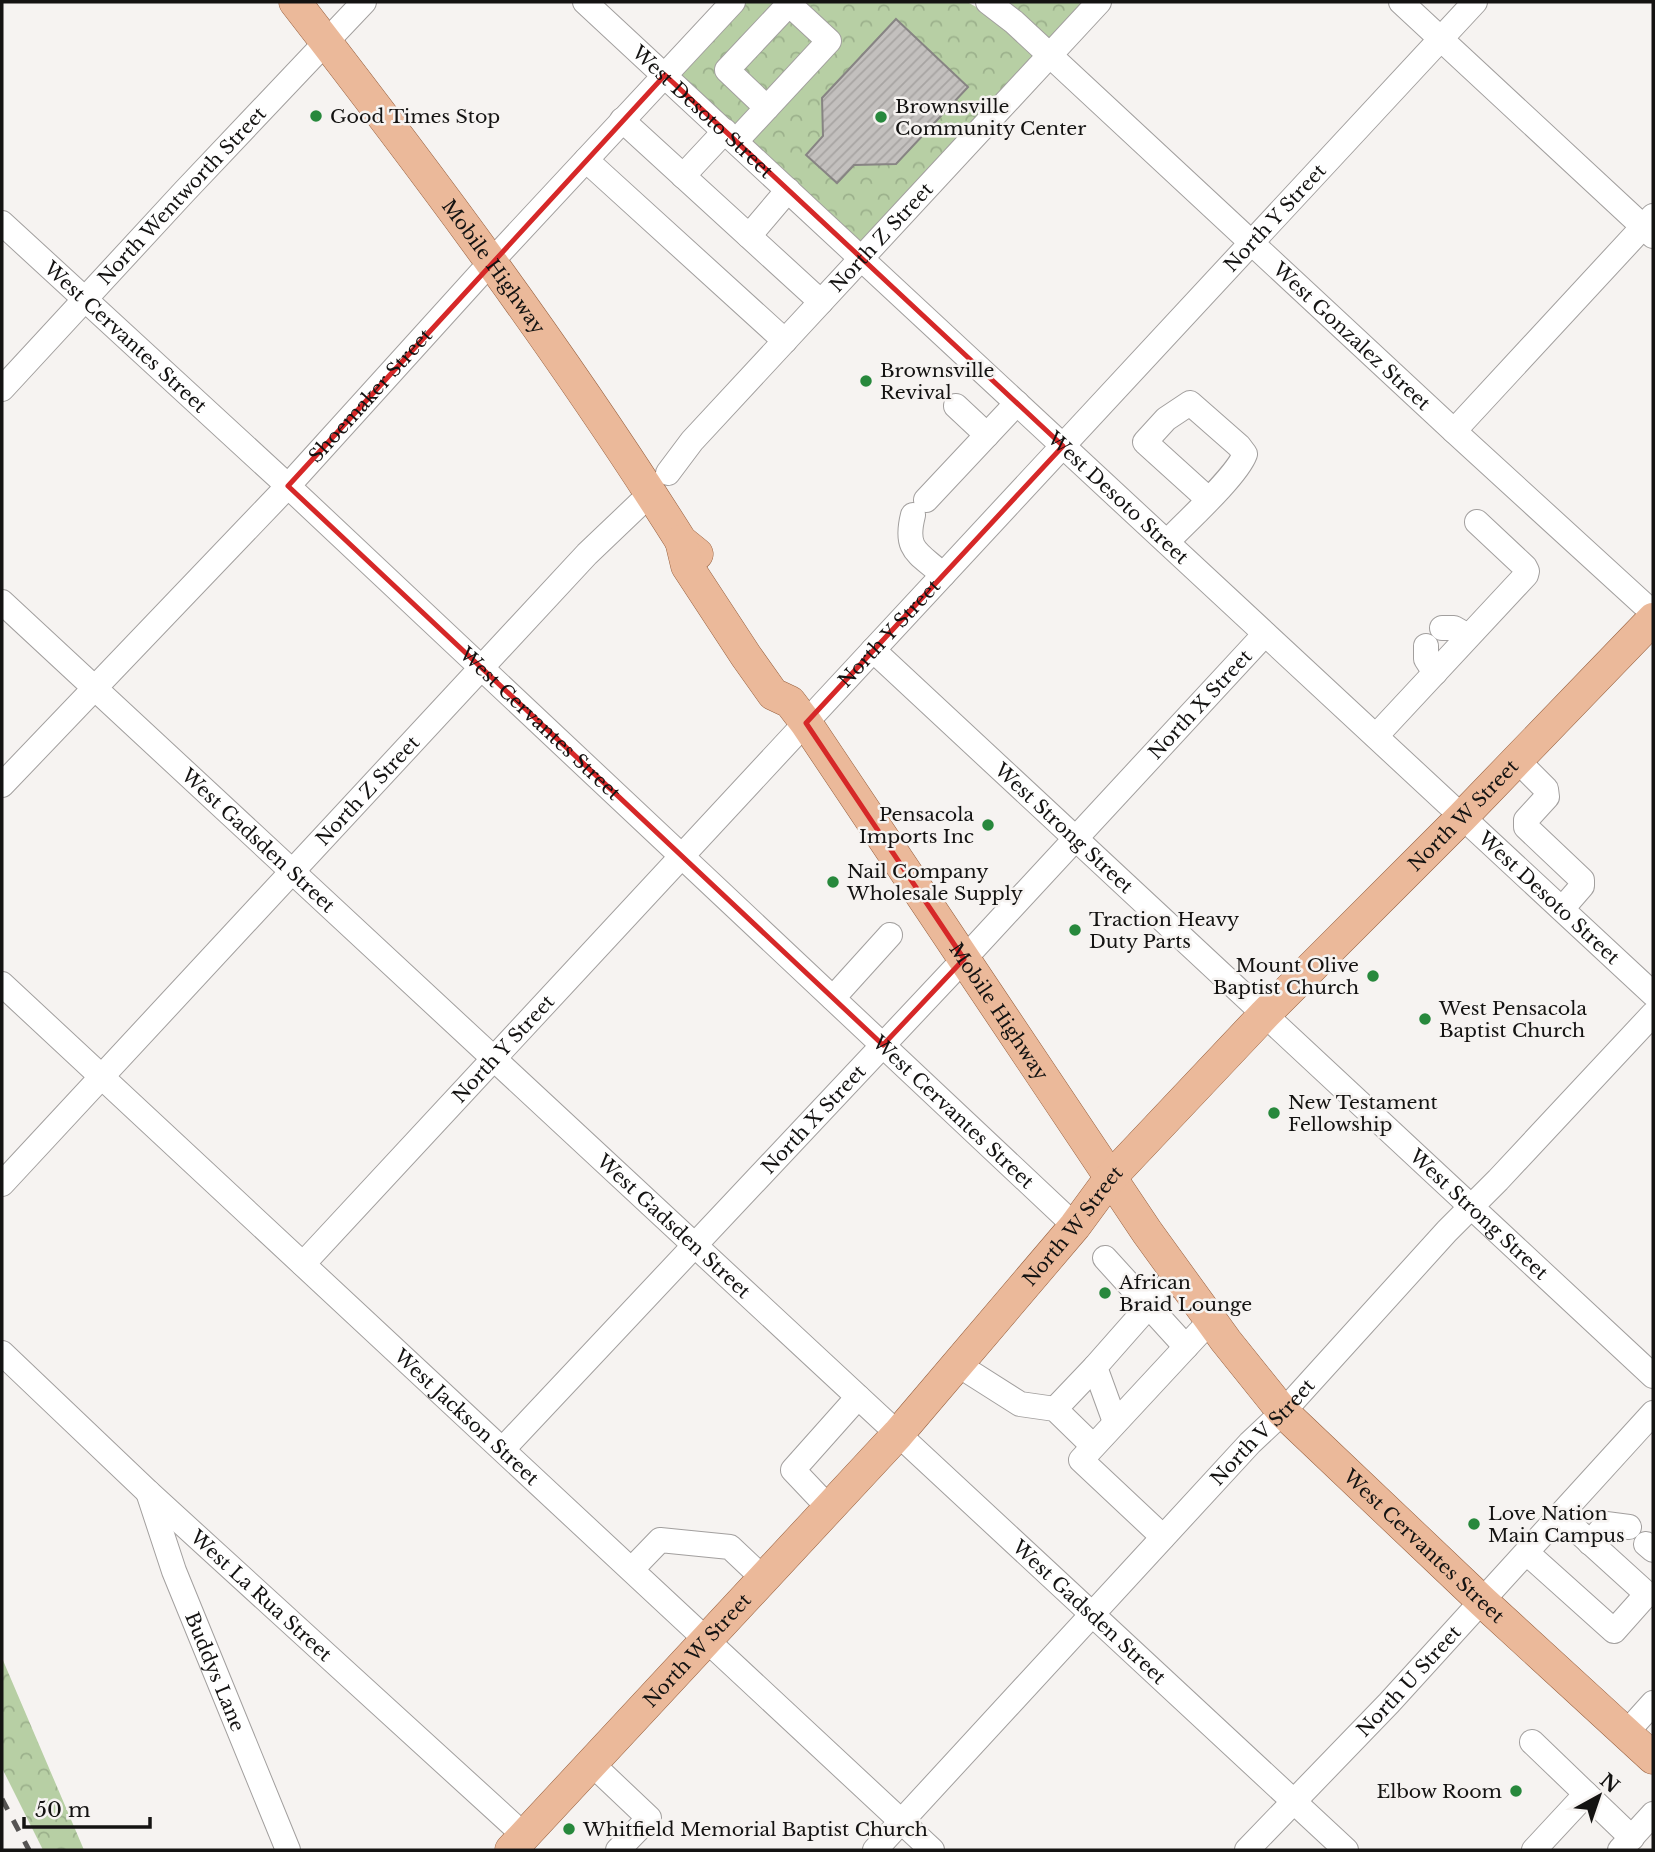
<svg xmlns="http://www.w3.org/2000/svg" width="1655" height="1852" viewBox="0 0 1655 1852" font-family="'Libre Baskerville',serif">
	<style>
		.forest { fill: url(#forest-crowns) }
		.building { fill: url(#building-hatch); stroke: #878483; stroke-width: 2 }
		.lines { fill: none; stroke-linecap: round; stroke-linejoin: round }
		.minor-casing { stroke: #a29f9e; stroke-width: 26 }
		.major-casing { stroke: #97603f; stroke-width: 33 }
		.minor { stroke: #fff; stroke-width: 24 }
		.major { stroke: #ebb99a; stroke-width: 32 }
		.rail { stroke: #565453; stroke-width: 5; stroke-dasharray: 12 12; stroke-linecap: butt }
		.marked { fill: none; stroke: #d62828; stroke-width: 5; stroke-linejoin: round }
		.poi-dot { fill: #27883c; stroke: #f6f3f1; stroke-width: 2.5 }
		.labels { text-anchor: middle; dominant-baseline: central; stroke-width: 5; stroke-linejoin: round; paint-order: stroke }
		.poi-label { font-size: 19px; fill: #141312; stroke: #f6f3f1; text-anchor: start }
		.street-label { font-size: 19px; fill: #141312; stroke: #f6f3f1 }
	</style>
	<defs>
		<pattern id="forest-crowns" width="20" height="18" patternUnits="userSpaceOnUse" patternTransform="scale(1.75)"><rect width="20" height="18" fill="#b7cfa4"/><path d="M2 6a3 3 0 1 1 6 0M12 15a3 3 0 1 1 6 0" fill="none" stroke="#9cb18c"/></pattern>
		<pattern id="building-hatch" width="6" height="6" patternUnits="userSpaceOnUse" patternTransform="scale(1.75)"><rect width="6" height="6" fill="#c3c0be"/><path d="M-1 1l2-2M0 6l6-6M5 7l2-2" fill="none" stroke="#a7a4a2"/></pattern>
	</defs>
	<rect width="100%" height="100%" fill="#f6f3f1"/>
	<path class="forest" d="M 744,2 L 967,2 L 982,10 L 1036,57 L 862,245 L 677,74 Z
		M 1004,2 L 1088,2 L 1050,42 Z
		M 2,1658 L 84,1850 L 43,1850 L 2,1768 Z"/>
	<path class="building" d="M 896,19 L 968,87 L 896,164 L 854,165 L 837,183 L 806,155 L 823,136 L 822,98 Z"/>
	<g class="lines">
		<defs>
			<g id="minor">
				<path id="s1" d="M 585,2 L 1653,994"/>
				<path id="s2" d="M 988,2 L 1014,22 L 1454,431 L 1653,613"/>
				<path d="M 1401,2 L 1653,236"/>
				<path d="M 622,120 L 821,302"/>
				<path d="M 736,141 L 829,41 L 789,4 L 727,70 L 767,108"/>
				<path d="M 586,160 L 785,341"/>
				<path d="M 683,176 L 725,131"/>
				<path id="s3" d="M 2,223 L 288,486 L 1075,1226"/>
				<path d="M 749,236 L 788,190"/>
				<path id="s4" d="M 2,389 L 184,192 L 364,2"/>
				<path d="M 956,406 L 987,435"/>
				<path d="M 1454,431 L 1653,216"/>
				<path id="s5" d="M 668,473 L 692,441 L 1099,2"/>
				<path d="M 926,500 L 1017,403"/>
				<path d="M 913,515 C 904,551 918,552 943,575"/>
				<path d="M 1167,542 C 1185,523 1237,476 1245,454 L 1239,446 L 1190,403 L 1166,419 L 1145,442 L 1208,499"/>
				<path id="s6" d="M 2,602 L 1346,1850"/>
				<path d="M 1442,628 L 1454,628 L 1468,636"/>
				<path d="M 1426,646 L 1426,659 L 1435,673"/>
				<path id="s7" d="M 873,650 L 1653,1376"/>
				<path d="M 1376,736 L 1526,575 L 1527,571 L 1525,567 L 1477,522"/>
				<path d="M 1517,760 L 1546,789 L 1547,797 L 1526,820 L 1526,827 L 1582,880 L 1582,886 L 1562,909"/>
				<path id="s8" d="M 2,785 L 288,486 L 491,262 L 733,2"/>
				<path id="s9" d="M 2,984 L 932,1850"/>
				<path d="M 833,998 L 890,935"/>
				<path id="s10" d="M 2,1184 L 587,554 L 651,493"/>
				<path d="M 1105,1258 L 1186,1347"/>
				<path id="s11" d="M 303,1264 L 1475,2"/>
				<path id="s12" d="M 2,1353 L 148,1492 L 525,1836"/>
				<path d="M 957,1364 L 1020,1404 L 1055,1409 L 1093,1446"/>
				<path d="M 1055,1409 L 1095,1367"/>
				<path d="M 1115,1422 L 1095,1367 L 1177,1274"/>
				<path id="s13" d="M 503,1449 L 964,959 L 1265,634"/>
				<path id="s14" d="M 148,1492 L 174,1571 L 288,1850"/>
				<path d="M 829,1508 L 793,1470 L 858,1397"/>
				<path d="M 1163,1537 L 1081,1460 L 1211,1320"/>
				<path d="M 1590,1543 L 1606,1524 L 1629,1527"/>
				<path d="M 1646,1544 L 1653,1550"/>
				<path d="M 1527,1553 L 1614,1631 L 1647,1594 L 1561,1516"/>
				<path d="M 632,1569 L 660,1540 L 730,1547 L 764,1579"/>
				<path d="M 1626,1733 L 1653,1703"/>
				<path d="M 1532,1742 L 1632,1838"/>
				<path d="M 592,1764 L 649,1818 L 618,1850"/>
				<path id="s15" d="M 875,1850 L 1250,1443 L 1283,1412 L 1447,1231 L 1498,1180 L 1653,1014"/>
				<path id="s16" d="M 1247,1850 L 1389,1703 L 1653,1413"/>
				<path d="M 1534,1850 L 1586,1794"/>
				<path d="M 1620,1850 L 1653,1814"/>
			</g>
			<g id="major">
				<path id="s17" d="M 295,2 C 430,176 563,354 681,541 L 697,554"/>
				<path id="s18" d="M 681,541 L 687,566 L 746,656 L 773,694 L 790,702 L 806,723 L 1147,1232 L 1226,1341 L 1283,1412 L 1483,1602 L 1653,1758"/>
				<path id="s19" d="M 511,1850 L 898,1434 L 1075,1226 L 1111,1177 L 1265,1014 L 1462,817 L 1653,619"/>
			</g>
		</defs>
		<use href="#minor" class="minor-casing"/>
		<use href="#major" class="major-casing"/>
		<use href="#minor" class="minor"/>
		<use href="#major" class="major"/>
		<path class="rail" d="M 2,1799 L 29,1850"/>
	</g>
	<path class="marked" d="M 665,75 L 1063,446 L 806,723 L 964,959 L 883,1045 L 288,486 Z"/>
	<g class="poi-dot">
		<circle cx="316" cy="116" r="7"/>
		<circle cx="881" cy="117" r="7"/>
		<circle cx="866" cy="381" r="7"/>
		<circle cx="988" cy="825" r="7"/>
		<circle cx="833" cy="882" r="7"/>
		<circle cx="1075" cy="930" r="7"/>
		<circle cx="1373" cy="976" r="7"/>
		<circle cx="1425" cy="1019" r="7"/>
		<circle cx="1274" cy="1113" r="7"/>
		<circle cx="1105" cy="1293" r="7"/>
		<circle cx="1474" cy="1524" r="7"/>
		<circle cx="1516" cy="1791" r="7"/>
		<circle cx="569" cy="1829" r="7"/>
	</g>
	<g class="labels">
		<g class="poi-label">
			<text x="895" y="106">Brownsville<tspan x="895" dy="22">Community Center</tspan></text>
			<text x="330" y="116">Good Times Stop</text>
			<text x="880" y="370">Brownsville<tspan x="880" dy="22">Revival</tspan></text>
			<text x="974" y="814" text-anchor="end">Pensacola<tspan x="974" dy="22">Imports Inc</tspan></text>
			<text x="847" y="871">Nail Company<tspan x="847" dy="22">Wholesale Supply</tspan></text>
			<text x="1089" y="919">Traction Heavy<tspan x="1089" dy="22">Duty Parts</tspan></text>
			<text x="1359" y="965" text-anchor="end">Mount Olive<tspan x="1359" dy="22">Baptist Church</tspan></text>
			<text x="1439" y="1008">West Pensacola<tspan x="1439" dy="22">Baptist Church</tspan></text>
			<text x="1288" y="1102">New Testament<tspan x="1288" dy="22">Fellowship</tspan></text>
			<text x="1119" y="1282">African<tspan x="1119" dy="22">Braid Lounge</tspan></text>
			<text x="1488" y="1513">Love Nation<tspan x="1488" dy="22">Main Campus</tspan></text>
			<text x="1502" y="1791" text-anchor="end">Elbow Room</text>
			<text x="583" y="1829">Whitfield Memorial Baptist Church</text>
		</g>
		<g class="street-label">
			<text stroke="none"><textPath href="#s1" startOffset="161">West Desoto Street</textPath></text>
			<text stroke="none"><textPath href="#s4" startOffset="264">North Wentworth Street</textPath></text>
			<text stroke="none"><textPath href="#s11" startOffset="1428">North Y Street</textPath></text>
			<text stroke="none"><textPath href="#s5" startOffset="318">North Z Street</textPath></text>
			<text stroke="none"><textPath href="#s17" startOffset="331">Mobile Highway</textPath></text>
			<text stroke="none"><textPath href="#s3" startOffset="168">West Cervantes Street</textPath></text>
			<text stroke="none"><textPath href="#s2" startOffset="494">West Gonzalez Street</textPath></text>
			<text stroke="none"><textPath href="#s8" startOffset="536">Shoemaker Street</textPath></text>
			<text stroke="none"><textPath href="#s1" startOffset="728">West Desoto Street</textPath></text>
			<text stroke="none"><textPath href="#s11" startOffset="861">North Y Street</textPath></text>
			<text stroke="none"><textPath href="#s13" startOffset="1020">North X Street</textPath></text>
			<text stroke="none"><textPath href="#s3" startOffset="735">West Cervantes Street</textPath></text>
			<text stroke="none"><textPath href="#s10" startOffset="537">North Z Street</textPath></text>
			<text stroke="none"><textPath href="#s19" startOffset="1407">North W Street</textPath></text>
			<text stroke="none"><textPath href="#s7" startOffset="261">West Strong Street</textPath></text>
			<text stroke="none"><textPath href="#s6" startOffset="350">West Gadsden Street</textPath></text>
			<text stroke="none"><textPath href="#s1" startOffset="1316">West Desoto Street</textPath></text>
			<text stroke="none"><textPath href="#s18" startOffset="572">Mobile Highway</textPath></text>
			<text stroke="none"><textPath href="#s11" startOffset="294">North Y Street</textPath></text>
			<text stroke="none"><textPath href="#s3" startOffset="1302">West Cervantes Street</textPath></text>
			<text stroke="none"><textPath href="#s13" startOffset="453">North X Street</textPath></text>
			<text stroke="none"><textPath href="#s7" startOffset="828">West Strong Street</textPath></text>
			<text stroke="none"><textPath href="#s19" startOffset="840">North W Street</textPath></text>
			<text stroke="none"><textPath href="#s6" startOffset="917">West Gadsden Street</textPath></text>
			<text stroke="none"><textPath href="#s9" startOffset="635">West Jackson Street</textPath></text>
			<text stroke="none"><textPath href="#s15" startOffset="570">North V Street</textPath></text>
			<text stroke="none"><textPath href="#s18" startOffset="1258">West Cervantes Street</textPath></text>
			<text stroke="none"><textPath href="#s12" startOffset="355">West La Rua Street</textPath></text>
			<text stroke="none"><textPath href="#s6" startOffset="1484">West Gadsden Street</textPath></text>
			<text stroke="none"><textPath href="#s19" startOffset="273">North W Street</textPath></text>
			<text stroke="none"><textPath href="#s14" startOffset="192">Buddys Lane</textPath></text>
			<text stroke="none"><textPath href="#s16" startOffset="234">North U Street</textPath></text>
		</g>
	</g>
	<rect width="1655" height="1852" fill="none" stroke="#141312" stroke-width="7"/>
	<g transform="translate(1599 1796) rotate(40)" stroke="#f6f3f1" stroke-width="5" paint-order="stroke">
	<path d="M0-5L12 26L0 18L-12 26Z" fill="#141312"/>
	<text y="-10" font-size="19" font-weight="bold" text-anchor="middle" fill="#141312">N</text>
	</g>
	<path d="M24 1817v10h126v-10" fill="none" stroke="#141312" stroke-width="3.5"/>
	<text x="35" y="1817" font-size="21" fill="#141312" stroke="#f6f3f1" stroke-width="5" paint-order="stroke">50 m</text>
</svg>
